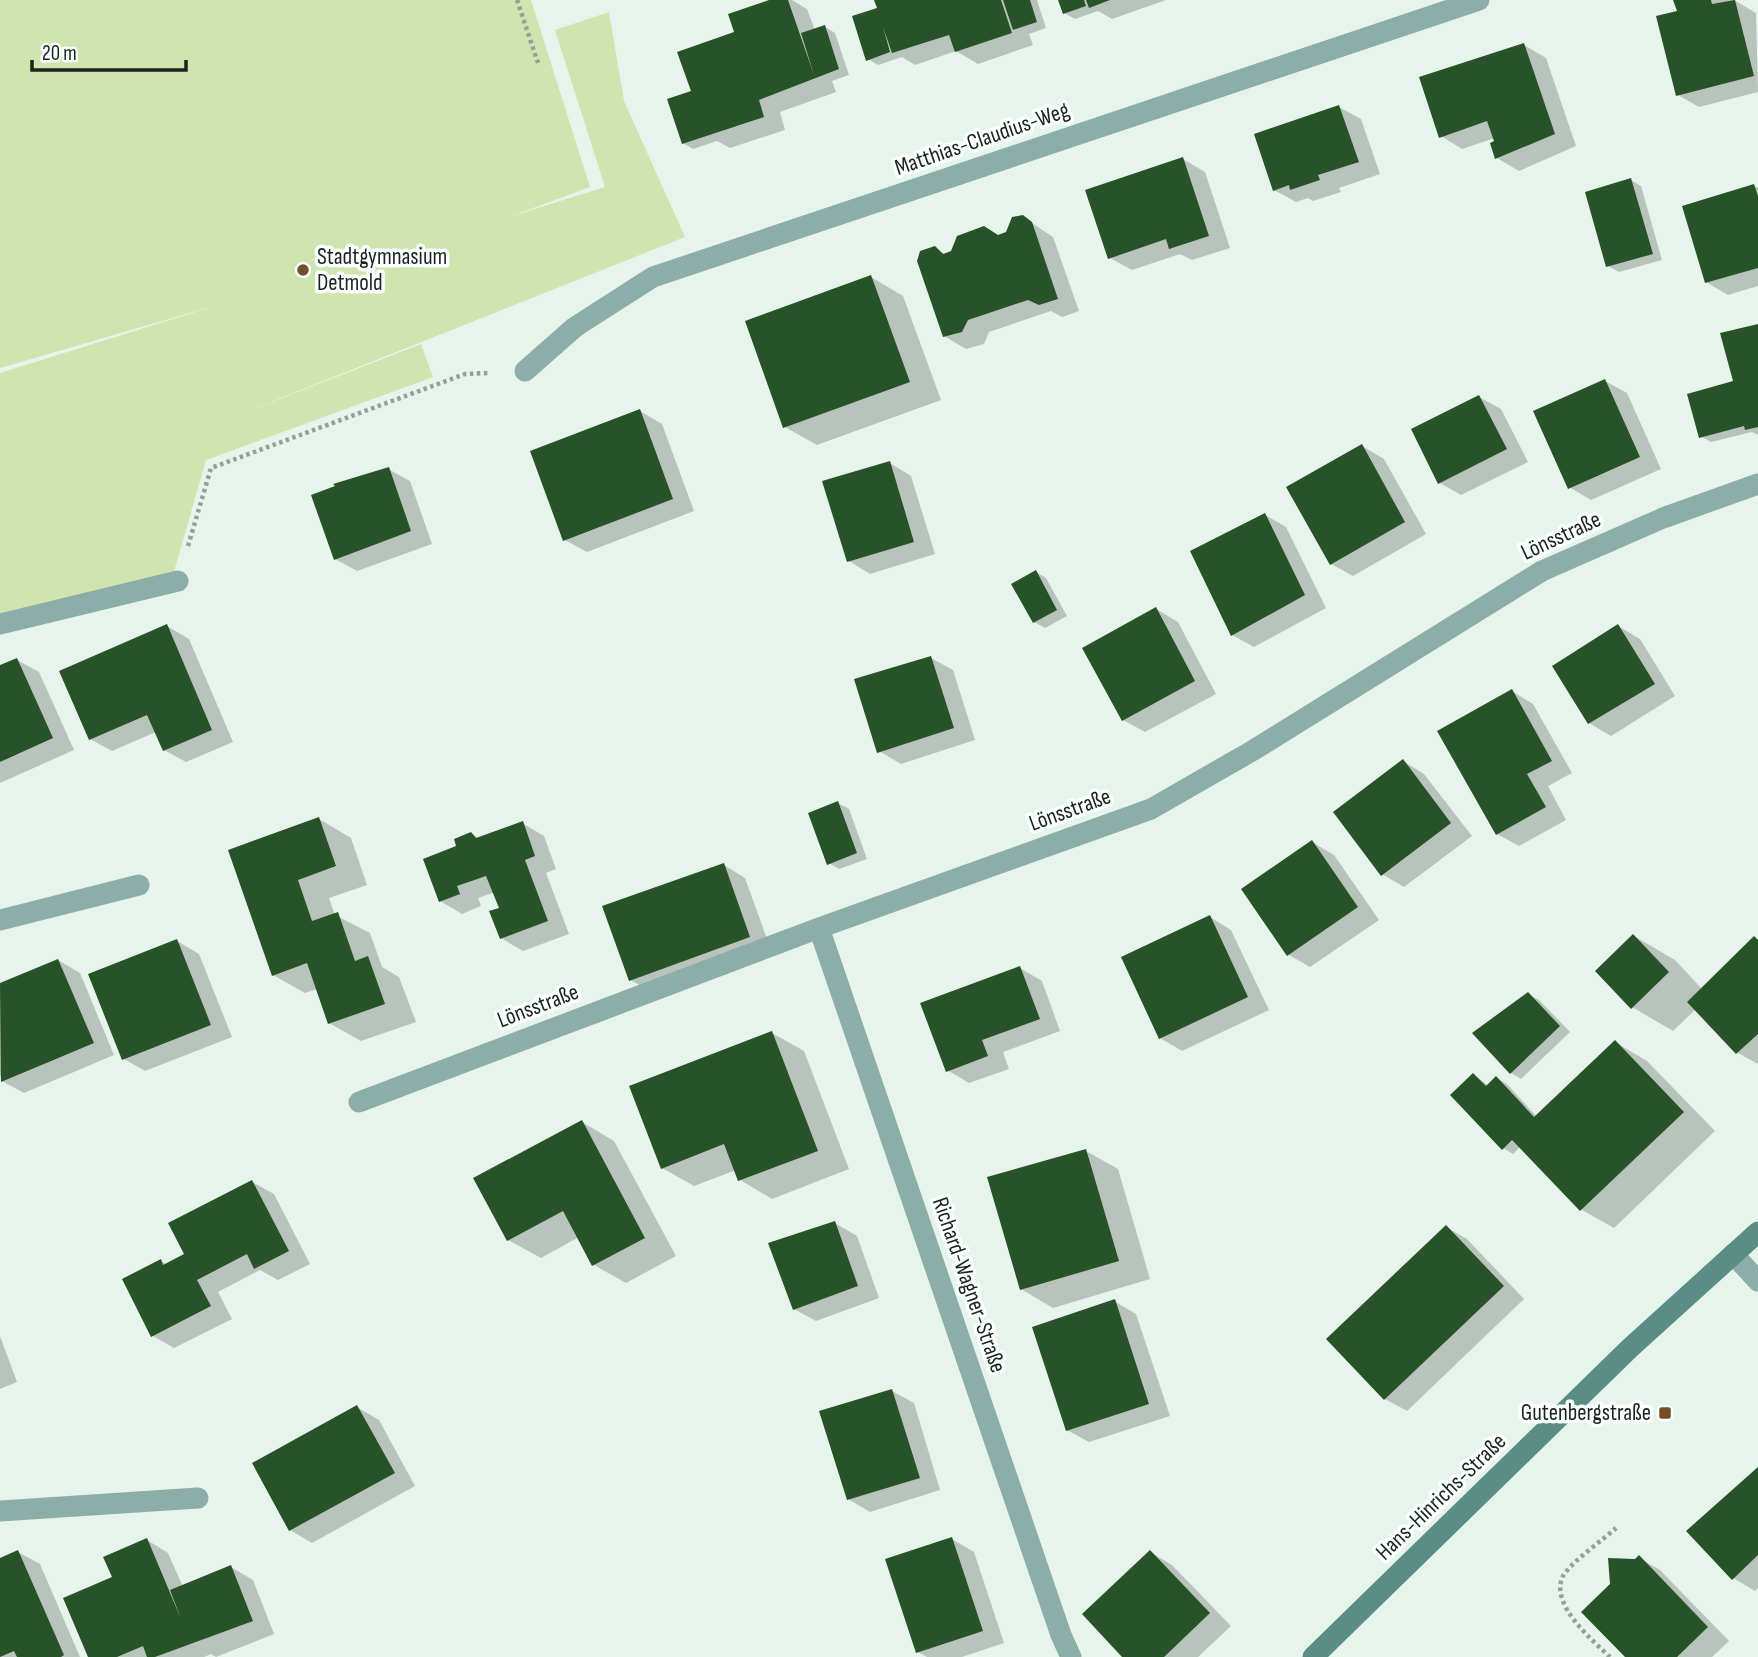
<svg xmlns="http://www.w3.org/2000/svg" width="1758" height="1657" viewBox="0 0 1758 1657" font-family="'Sofia Sans Condensed',sans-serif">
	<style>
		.green { fill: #d0e4af }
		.shadow { fill: #0003 }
		.building { fill: #285329 }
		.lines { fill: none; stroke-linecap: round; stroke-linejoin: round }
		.path { stroke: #959f99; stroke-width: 4.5; stroke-dasharray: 3.5 3.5; stroke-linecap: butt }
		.lane { stroke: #8daea8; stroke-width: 21 }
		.street { stroke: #8daea8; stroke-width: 21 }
		.secondary { stroke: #5a8e85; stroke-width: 21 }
		.poi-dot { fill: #724f28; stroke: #f9fffc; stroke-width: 2.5 }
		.labels { text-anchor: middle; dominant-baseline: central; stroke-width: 7; stroke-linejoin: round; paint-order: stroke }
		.street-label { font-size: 23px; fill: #1d221f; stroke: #f9fffc }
		.poi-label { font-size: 23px; fill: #1d221f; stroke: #f9fffc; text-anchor: start }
	</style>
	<rect width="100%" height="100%" fill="#e6f4ec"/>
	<path class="green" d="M 0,0 L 531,0 L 590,187 L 512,216 L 605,187 L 555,30 L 609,12 L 624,101 L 685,237 L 226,420 L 421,344 L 433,377 L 206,460 L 174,572 L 0,614 L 0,373 L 221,304 L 0,368 Z"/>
	<path class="shadow" d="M 774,0 L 792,0 L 807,9 L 815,30 L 825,27 L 835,33 L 849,75 L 832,81 L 836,92 L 780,112 L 785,130 L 730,148 L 717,141 L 693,149 L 683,143 L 691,93 L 737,33 Z
		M 876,0 L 1037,0 L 1046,28 L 1029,34 L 1033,45 L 978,64 L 956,51 L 915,65 L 902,57 L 878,65 L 868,59 L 880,13 Z
		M 1060,0 L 1166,0 L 1112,19 L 1098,11 L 1075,19 L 1064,13 Z
		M 1677,0 L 1734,0 L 1756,13 L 1758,92 L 1699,107 L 1678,95 Z
		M 1524,45 L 1546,58 L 1576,146 L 1519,171 L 1497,158 L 1492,144 L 1496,142 L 1495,138 L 1462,149 L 1441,136 Z
		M 1339,107 L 1361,119 L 1380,174 L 1339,188 L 1341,192 L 1313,201 L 1308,198 L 1296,202 L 1274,190 Z
		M 1183,159 L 1205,172 L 1230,248 L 1192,260 L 1180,254 L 1132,270 L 1110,258 Z
		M 1631,180 L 1641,186 L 1662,260 L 1619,272 L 1608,266 Z
		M 1754,186 L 1758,188 L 1758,286 L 1728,295 L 1706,282 Z
		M 1023,217 L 1053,237 L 1079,311 L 1062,317 L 1051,311 L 989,332 L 984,344 L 966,349 L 944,336 L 935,248 L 946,255 L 1008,233 Z
		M 871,277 L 903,296 L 941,400 L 817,445 L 785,427 Z
		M 1758,325 L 1758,435 L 1752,432 L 1711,442 L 1700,436 L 1736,386 Z
		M 1605,381 L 1627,393 L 1661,469 L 1591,500 L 1569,487 Z
		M 1479,397 L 1501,409 L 1528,462 L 1461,495 L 1440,483 Z
		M 640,411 L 662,424 L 694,511 L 587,552 L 565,540 Z
		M 1362,446 L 1384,459 L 1426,534 L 1353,576 L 1331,564 Z
		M 890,463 L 911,476 L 935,554 L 870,574 L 849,561 Z
		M 388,469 L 410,481 L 432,544 L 357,571 L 335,559 Z
		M 1265,515 L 1286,527 L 1326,608 L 1254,647 L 1232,635 Z
		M 1036,572 L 1046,578 L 1067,616 L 1045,628 L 1034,622 Z
		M 1156,609 L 1178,622 L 1216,694 L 1145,732 L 1123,720 Z
		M 167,626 L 189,639 L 233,742 L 186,762 L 164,750 L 156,732 L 112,751 L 90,739 Z
		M 1618,626 L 1640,639 L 1675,696 L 1611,736 L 1589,723 Z
		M 931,658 L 953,670 L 975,740 L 901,764 L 879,751 Z
		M 17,660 L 39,672 L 74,750 L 0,783 L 0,667 Z
		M 1512,691 L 1533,704 L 1572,773 L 1548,786 L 1566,820 L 1519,846 L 1497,834 Z
		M 1403,761 L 1424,774 L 1472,836 L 1404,887 L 1382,874 Z
		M 838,803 L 849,809 L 867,859 L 839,869 L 829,863 Z
		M 319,819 L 351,838 L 367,885 L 329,898 L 335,915 L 370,933 L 382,967 L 399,977 L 416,1022 L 361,1041 L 329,1023 L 317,989 L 305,993 L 273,975 L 230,851 Z
		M 522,823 L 544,836 L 556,869 L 546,873 L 569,934 L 523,951 L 501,938 L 501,910 L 495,892 L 478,898 L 481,906 L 462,914 L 440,901 L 458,847 L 471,834 L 480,839 Z
		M 1312,842 L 1334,855 L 1379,920 L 1310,967 L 1289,955 Z
		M 724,865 L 745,878 L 771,950 L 652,992 L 630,980 Z
		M 1210,917 L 1231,930 L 1269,1010 L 1182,1051 L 1160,1038 Z
		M 1634,936 L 1675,960 L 1702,989 L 1755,938 L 1758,940 L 1758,1064 L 1738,1053 L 1696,1009 L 1673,1031 L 1632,1007 Z
		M 177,941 L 199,954 L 232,1037 L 145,1071 L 124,1059 Z
		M 58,960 L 80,973 L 114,1055 L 24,1093 L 2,1081 L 0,1075 L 0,985 Z
		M 1020,968 L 1042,981 L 1060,1031 L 1003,1052 L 1009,1069 L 969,1083 L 947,1070 Z
		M 1528,994 L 1539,1000 L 1570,1032 L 1521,1079 L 1511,1073 Z
		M 772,1033 L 804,1051 L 849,1169 L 772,1199 L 740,1180 L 736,1170 L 694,1186 L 662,1168 Z
		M 1615,1042 L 1647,1061 L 1715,1131 L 1614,1228 L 1582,1210 L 1521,1146 L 1513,1154 L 1503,1148 L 1474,1075 L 1489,1086 L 1496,1078 L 1507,1084 L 1537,1117 Z
		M 582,1122 L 614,1141 L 676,1256 L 626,1283 L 594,1265 L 579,1237 L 541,1258 L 508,1240 Z
		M 1086,1151 L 1118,1169 L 1150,1279 L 1053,1308 L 1021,1289 Z
		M 252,1182 L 274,1194 L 310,1264 L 278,1280 L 260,1270 L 218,1292 L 232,1319 L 174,1348 L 153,1336 L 161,1261 L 167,1265 L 186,1254 Z
		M 835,1223 L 857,1236 L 879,1298 L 816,1321 L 794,1309 Z
		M 1446,1227 L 1467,1239 L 1524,1299 L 1407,1411 L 1385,1399 Z
		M 1114,1301 L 1136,1314 L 1170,1416 L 1089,1442 L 1067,1430 Z
		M 0,1336 L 17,1382 L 0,1389 Z
		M 892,1391 L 914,1403 L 940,1490 L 870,1512 L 848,1499 Z
		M 357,1407 L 379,1420 L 415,1486 L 312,1543 L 290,1530 Z
		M 1758,1471 L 1758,1588 L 1755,1591 L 1733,1578 Z
		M 952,1539 L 974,1552 L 1004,1643 L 962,1657 L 927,1657 L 918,1652 Z
		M 147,1540 L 168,1553 L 183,1587 L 231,1567 L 253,1580 L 274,1634 L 216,1657 L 211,1654 L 204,1657 L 90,1657 L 114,1578 Z
		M 18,1552 L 40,1564 L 80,1657 L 0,1657 L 0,1560 Z
		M 1150,1552 L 1172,1565 L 1231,1626 L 1198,1657 L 1125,1657 Z
		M 1639,1558 L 1660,1570 L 1729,1641 L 1712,1657 L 1627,1657 Z"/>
	<path class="building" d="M 769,0 L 788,0 L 814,75 L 801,33 L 825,25 L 839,69 L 759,100 L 764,117 L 682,144 L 667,99 L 691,91 L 677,52 L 734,32 L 728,14 Z
		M 874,0 L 1001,0 L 1012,33 L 955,52 L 949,35 L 892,53 L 883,27 L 890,52 L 866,61 L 852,16 L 877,8 Z
		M 1003,0 L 1030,0 L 1037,22 L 1013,30 Z
		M 1058,0 L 1084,0 L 1086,6 L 1063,14 Z
		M 1086,0 L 1110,0 L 1089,8 Z
		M 1673,0 L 1711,0 L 1712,4 L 1735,0 L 1754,76 L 1676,96 L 1656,16 L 1677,11 Z
		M 1524,43 L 1555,134 L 1495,159 L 1490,143 L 1494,141 L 1487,121 L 1439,138 L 1419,77 Z
		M 1339,105 L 1359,162 L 1318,175 L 1320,180 L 1290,190 L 1289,185 L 1273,191 L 1254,134 Z
		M 1183,157 L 1209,236 L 1169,249 L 1166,239 L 1108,259 L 1085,190 Z
		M 1631,178 L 1653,254 L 1606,267 L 1585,192 Z
		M 1754,184 L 1758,196 L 1758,268 L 1705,283 L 1682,206 Z
		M 1023,215 L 1032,222 L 1058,299 L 1039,305 L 1028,300 L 968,320 L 962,332 L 943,337 L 917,261 L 920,251 L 935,246 L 943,254 L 951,251 L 957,236 L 984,226 L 998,235 L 1006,232 L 1012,217 Z
		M 871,275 L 910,382 L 783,428 L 745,321 Z
		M 1758,324 L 1758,427 L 1745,430 L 1744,426 L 1699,438 L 1687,394 L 1733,381 L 1720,333 Z
		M 1605,379 L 1640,457 L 1568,489 L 1533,411 Z
		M 1479,395 L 1507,449 L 1438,484 L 1411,429 Z
		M 640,409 L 673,499 L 563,541 L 530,451 Z
		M 1362,444 L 1405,522 L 1330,565 L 1286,487 Z
		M 890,461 L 914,542 L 847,562 L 822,481 Z
		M 389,467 L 411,531 L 334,560 L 311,495 L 335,486 L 333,484 Z
		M 1265,513 L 1305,595 L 1231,636 L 1190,551 Z
		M 1036,570 L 1057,610 L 1033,623 L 1011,584 Z
		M 1156,607 L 1195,681 L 1122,721 L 1082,648 Z
		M 167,624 L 212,730 L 163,751 L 147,715 L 89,740 L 59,671 Z
		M 1618,624 L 1655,684 L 1588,724 L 1552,666 Z
		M 931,656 L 954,728 L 877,753 L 854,679 Z
		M 17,658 L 53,738 L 0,762 L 0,665 Z
		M 1512,689 L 1552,761 L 1527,774 L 1546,807 L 1496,835 L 1437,731 Z
		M 1403,759 L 1451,823 L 1381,876 L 1333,812 Z
		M 838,801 L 857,853 L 827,865 L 808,813 Z
		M 319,817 L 336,866 L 298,880 L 312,921 L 338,912 L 355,961 L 368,956 L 385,1004 L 328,1024 L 307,963 L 272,976 L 228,850 Z
		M 523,821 L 535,856 L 525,860 L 548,921 L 500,939 L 489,911 L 499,908 L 486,876 L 457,886 L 460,894 L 439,902 L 423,859 L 456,846 L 454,839 L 471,832 L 476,838 Z
		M 1312,840 L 1358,907 L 1287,956 L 1241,889 Z
		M 724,863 L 750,937 L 629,981 L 602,906 Z
		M 1210,915 L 1248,997 L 1159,1039 L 1121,957 Z
		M 1633,934 L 1669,972 L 1631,1009 L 1595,971 Z
		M 1754,936 L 1758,940 L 1758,1034 L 1736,1054 L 1687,1002 Z
		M 177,939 L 211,1025 L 122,1060 L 88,974 Z
		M 58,959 L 94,1043 L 1,1082 L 0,983 Z
		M 1020,966 L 1040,1019 L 982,1040 L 988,1056 L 946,1072 L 920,1003 Z
		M 1528,992 L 1560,1026 L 1510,1074 L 1472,1033 Z
		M 772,1031 L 818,1151 L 738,1181 L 724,1144 L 661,1169 L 629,1086 Z
		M 1615,1040 L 1684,1112 L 1580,1211 L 1512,1140 L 1502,1150 L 1450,1095 L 1473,1073 L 1486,1086 L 1496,1076 L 1534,1117 Z
		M 582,1120 L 645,1238 L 592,1266 L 563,1211 L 507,1241 L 473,1178 Z
		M 1086,1149 L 1119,1261 L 1020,1290 L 987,1177 Z
		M 252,1180 L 289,1251 L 254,1269 L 247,1254 L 197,1280 L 211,1306 L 151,1337 L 122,1279 L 161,1259 L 163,1265 L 184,1254 L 168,1223 Z
		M 835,1221 L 858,1286 L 793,1310 L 768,1243 Z
		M 1446,1225 L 1504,1286 L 1384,1400 L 1326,1339 Z
		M 1115,1299 L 1149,1404 L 1066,1431 L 1032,1327 Z
		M 892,1389 L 920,1478 L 847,1500 L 819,1411 Z
		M 357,1405 L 395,1473 L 289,1531 L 252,1463 Z
		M 1758,1467 L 1758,1555 L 1732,1580 L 1686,1531 Z
		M 952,1537 L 983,1631 L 916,1653 L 885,1559 Z
		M 147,1538 L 181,1619 L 170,1590 L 231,1565 L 253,1621 L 155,1657 L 147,1657 L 143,1646 L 117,1657 L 88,1657 L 63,1598 L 112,1577 L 103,1557 Z
		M 18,1550 L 64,1655 L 61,1657 L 17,1657 L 14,1651 L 0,1657 L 0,1558 Z
		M 1150,1550 L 1210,1613 L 1164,1657 L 1122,1657 L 1082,1614 Z
		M 1639,1555 L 1708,1627 L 1677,1657 L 1625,1657 L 1581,1612 L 1610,1584 L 1608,1558 L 1635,1559 Z"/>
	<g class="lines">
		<path class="path" d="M 517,0 L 538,63
			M 188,546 L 211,468 L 465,374 L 489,373
			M 1610,1657 C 1592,1640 1549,1604 1563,1576 C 1571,1562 1603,1540 1616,1528"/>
		<path class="lane" d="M 0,624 L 178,581
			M 0,920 L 139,885
			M 0,1511 L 198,1498"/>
		<path class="street" d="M 525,371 L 575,327 L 653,277 L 1479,0
			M 819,928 L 1061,1635 L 1071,1657
			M 359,1102 L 819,928 L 1151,809 L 1252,751 L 1542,571 L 1663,518 L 1758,484
			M 1733,1254 L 1758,1281"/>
		<path class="secondary" d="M 1313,1657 L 1630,1348 L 1758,1232"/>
	</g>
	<g class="poi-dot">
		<circle cx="303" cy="270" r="7"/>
		<rect x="1658" y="1406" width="14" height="14" rx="3.5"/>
	</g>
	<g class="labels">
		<g class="street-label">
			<text transform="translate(982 139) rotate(-19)">Matthias-Claudius-Weg</text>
			<text transform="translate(1561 536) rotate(-25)">Lönsstraße</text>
			<text transform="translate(1070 810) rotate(-20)">Lönsstraße</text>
			<text transform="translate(538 1006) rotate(-21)">Lönsstraße</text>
			<text transform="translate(969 1285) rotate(71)">Richard-Wagner-Straße</text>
			<text transform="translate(1441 1497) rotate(-44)">Hans-Hinrichs-Straße</text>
		</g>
		<g class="poi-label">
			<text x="317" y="257">Stadtgymnasium<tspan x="317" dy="26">Detmold</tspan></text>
			<text x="1651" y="1413" text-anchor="end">Gutenbergstraße</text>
		</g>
	</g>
	<path d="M32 60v10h154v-10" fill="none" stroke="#1d221f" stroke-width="3.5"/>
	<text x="42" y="60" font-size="21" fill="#1d221f" stroke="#f9fffc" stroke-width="5" paint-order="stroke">20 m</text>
</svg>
